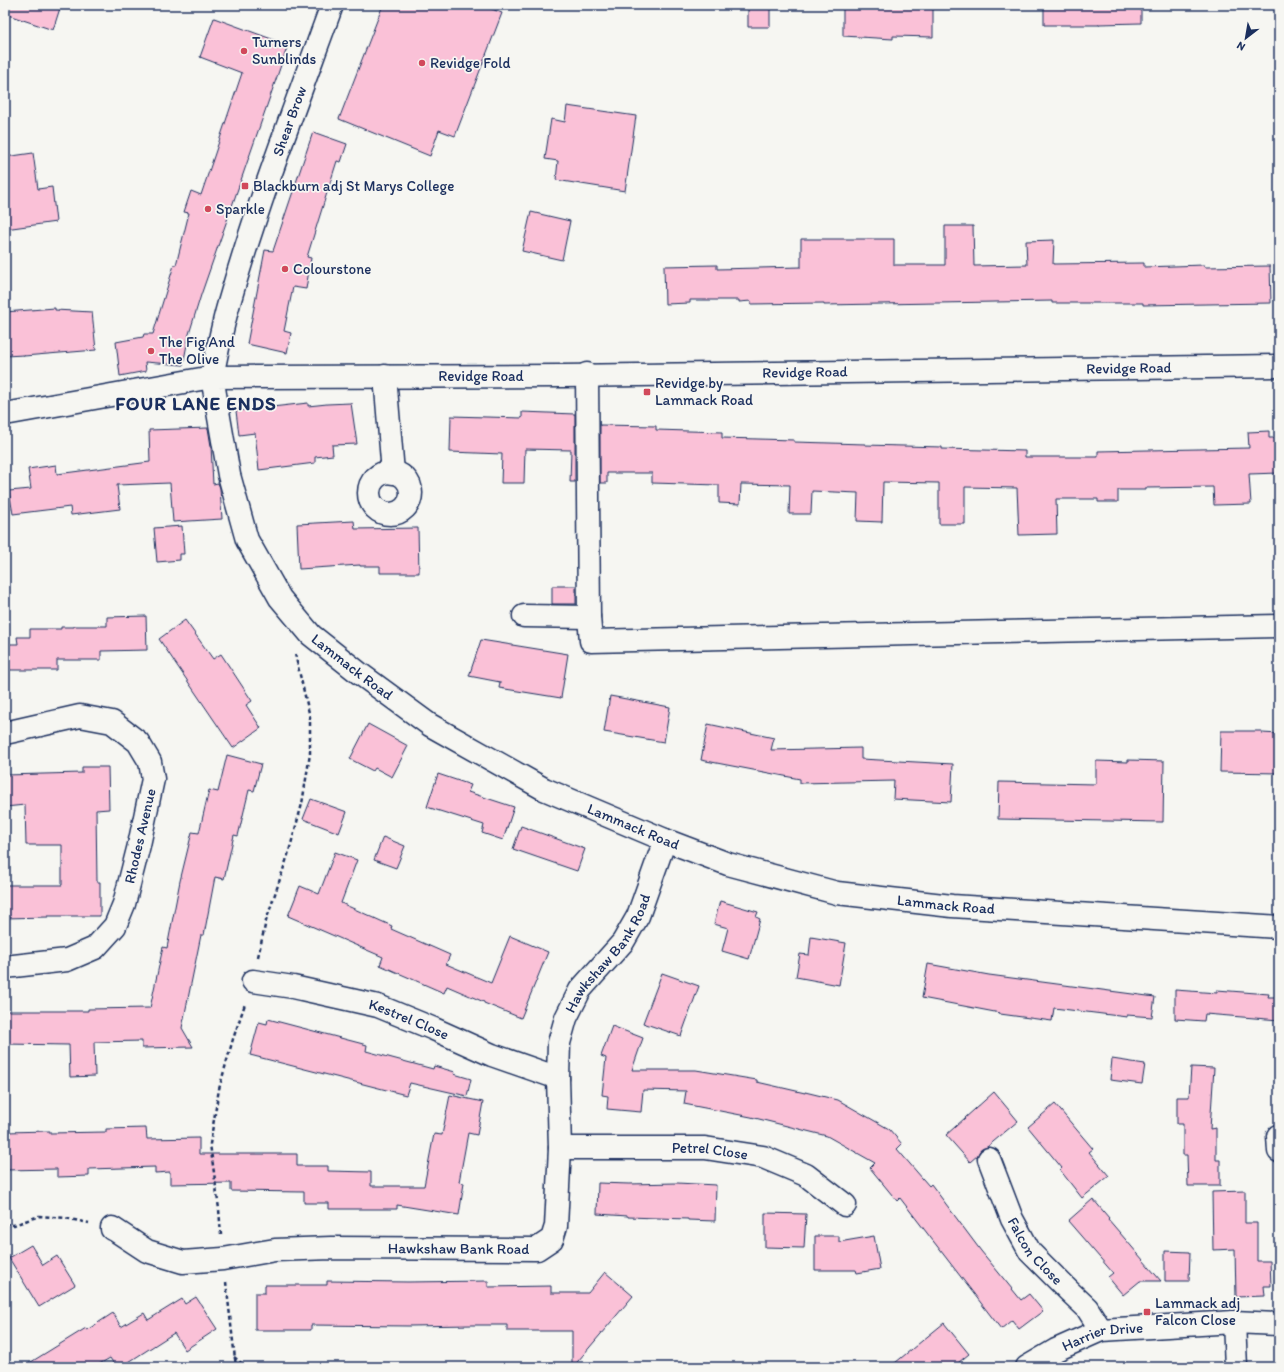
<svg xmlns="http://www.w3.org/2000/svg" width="1284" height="1372" viewBox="0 0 1284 1372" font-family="Itim,sans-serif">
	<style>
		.building { fill: #fac1d7; stroke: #1b2f5e }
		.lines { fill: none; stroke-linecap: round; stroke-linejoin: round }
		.minor-casing { stroke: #1b2f5e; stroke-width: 25 }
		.major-casing { stroke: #1b2f5e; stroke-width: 25 }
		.path { stroke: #1b2f5e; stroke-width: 2.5; stroke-dasharray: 4 3; stroke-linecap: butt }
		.minor { stroke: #f6f6f2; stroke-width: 22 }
		.major { stroke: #f6f6f2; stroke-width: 22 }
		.poi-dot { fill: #d1495b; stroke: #f6f6f2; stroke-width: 1.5 }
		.labels { text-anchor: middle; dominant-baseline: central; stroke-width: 3.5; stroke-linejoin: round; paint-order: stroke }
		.poi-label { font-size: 15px; fill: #1b2f5e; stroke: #f6f6f2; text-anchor: start }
		.street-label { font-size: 15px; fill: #1b2f5e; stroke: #f6f6f2 }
		.district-label { font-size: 19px; font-weight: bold; letter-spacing: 1px; fill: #1b2f5e; stroke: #f6f6f2 }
	</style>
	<rect width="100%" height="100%" fill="#f6f6f2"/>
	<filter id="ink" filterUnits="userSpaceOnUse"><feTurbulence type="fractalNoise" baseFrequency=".025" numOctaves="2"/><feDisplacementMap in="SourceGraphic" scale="8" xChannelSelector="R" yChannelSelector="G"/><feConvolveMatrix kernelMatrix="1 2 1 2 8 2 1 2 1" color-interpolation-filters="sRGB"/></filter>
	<g filter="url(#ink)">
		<path class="building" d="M 5,5 L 61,5 L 53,30 L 5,14 Z
			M 383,5 L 482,5 L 502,13 L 455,136 L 439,130 L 430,156 L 339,119 Z
			M 748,5 L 770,5 L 770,27 L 748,27 Z
			M 843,5 L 933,5 L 933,37 L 893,36 L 893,39 L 843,36 Z
			M 1044,5 L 1141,5 L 1141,23 L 1099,24 L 1099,25 L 1044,25 Z
			M 214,18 L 288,45 L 201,295 L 189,334 L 183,365 L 145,362 L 146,371 L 120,376 L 116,342 L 143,337 L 144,334 L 153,334 L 174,265 L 176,265 L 189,213 L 184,212 L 191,191 L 201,195 L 242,73 L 200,57 Z
			M 567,106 L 636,116 L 625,191 L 556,180 L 558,161 L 545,159 L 551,119 L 565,122 Z
			M 313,132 L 347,144 L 341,162 L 337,161 L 330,183 L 307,257 L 311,258 L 306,289 L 293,287 L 284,331 L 291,333 L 287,353 L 247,344 L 265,250 L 273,251 Z
			M 33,153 L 38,189 L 52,187 L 56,222 L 5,229 L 5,157 Z
			M 531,212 L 570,221 L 562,260 L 522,251 Z
			M 945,226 L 973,226 L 974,266 L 1027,265 L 1026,241 L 1054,240 L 1053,264 L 1144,263 L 1144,267 L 1204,265 L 1205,267 L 1270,266 L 1271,303 L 1143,305 L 1143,303 L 1052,303 L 1052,301 L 824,305 L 824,303 L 751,304 L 751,301 L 739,302 L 739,300 L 690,300 L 690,303 L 665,304 L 664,266 L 717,265 L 717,269 L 801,267 L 801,239 L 894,239 L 894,265 L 945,265 Z
			M 55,308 L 55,310 L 92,312 L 96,350 L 24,356 L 24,355 L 5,356 L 5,312 Z
			M 308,403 L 308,406 L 327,404 L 351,403 L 357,444 L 332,445 L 333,455 L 315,457 L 315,463 L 259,470 L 255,433 L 239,435 L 236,411 Z
			M 522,412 L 575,414 L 575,482 L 570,482 L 571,450 L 525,449 L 524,483 L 501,483 L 502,454 L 450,452 L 451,416 L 522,418 Z
			M 600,425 L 656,426 L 656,430 L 722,432 L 722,438 L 794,440 L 794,442 L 865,444 L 865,445 L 942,447 L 942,449 L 1025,451 L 1025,457 L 1098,457 L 1098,451 L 1249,448 L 1248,432 L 1269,431 L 1269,438 L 1279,438 L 1279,473 L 1249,474 L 1251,504 L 1214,505 L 1213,487 L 1146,488 L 1146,490 L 1118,490 L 1118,502 L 1098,502 L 1098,499 L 1056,499 L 1057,534 L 1019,535 L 1017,488 L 965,487 L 965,524 L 939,524 L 939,483 L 883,482 L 882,522 L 857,521 L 858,493 L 812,491 L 811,514 L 789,514 L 790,485 L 741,484 L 740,504 L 719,503 L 719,485 L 652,483 L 652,473 L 607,473 L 607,483 L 600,483 Z
			M 208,428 L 211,446 L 213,484 L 218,483 L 220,488 L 222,519 L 173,522 L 170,483 L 117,485 L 120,509 L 71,515 L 70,507 L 13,514 L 9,491 L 31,489 L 28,469 L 56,465 L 57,474 L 150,462 L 149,430 Z
			M 354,521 L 355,529 L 418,528 L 419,573 L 380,573 L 380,566 L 360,566 L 360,565 L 299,569 L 297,524 Z
			M 182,526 L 184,554 L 180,554 L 180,560 L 157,562 L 154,528 Z
			M 552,586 L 576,586 L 576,604 L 552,604 Z
			M 146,616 L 147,650 L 101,651 L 101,660 L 57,660 L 57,670 L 5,670 L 5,644 L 18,644 L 17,637 L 30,637 L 30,629 L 61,629 L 61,627 L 74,627 L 74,626 L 107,626 L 107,617 Z
			M 185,620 L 213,659 L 221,654 L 252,701 L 246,705 L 261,728 L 233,748 L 159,639 Z
			M 481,640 L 568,654 L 561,698 L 499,688 L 500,682 L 469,676 Z
			M 610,696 L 670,707 L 664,742 L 604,732 Z
			M 368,724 L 408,746 L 392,777 L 375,768 L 373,771 L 350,759 Z
			M 708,724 L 774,738 L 771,750 L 861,748 L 861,759 L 953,764 L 951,802 L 893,799 L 894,781 L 800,783 L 800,779 L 701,760 Z
			M 1221,731 L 1262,731 L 1262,733 L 1279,734 L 1279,773 L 1220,772 Z
			M 227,755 L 261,764 L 254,791 L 249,790 L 238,836 L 234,835 L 224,879 L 215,877 L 204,935 L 201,935 L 182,1028 L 193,1047 L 142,1048 L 142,1041 L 94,1042 L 95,1076 L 70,1077 L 69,1045 L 5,1044 L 5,1011 L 88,1011 L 88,1009 L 150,1008 L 163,947 L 167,948 L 180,881 L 192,832 L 199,833 L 209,790 L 218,792 Z
			M 1128,760 L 1164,761 L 1163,822 L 998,819 L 999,782 L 1096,784 L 1096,761 L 1128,762 Z
			M 82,767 L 108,767 L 109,809 L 96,810 L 97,882 L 100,882 L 100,916 L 48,916 L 48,917 L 5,918 L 5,885 L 62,885 L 62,845 L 26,845 L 25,805 L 5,807 L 5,775 L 82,773 Z
			M 438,774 L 471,785 L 468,792 L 514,807 L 503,840 L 482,833 L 484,825 L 427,807 Z
			M 311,799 L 347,812 L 339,833 L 303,819 Z
			M 521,826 L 585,849 L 577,871 L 513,849 Z
			M 383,837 L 405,846 L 396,868 L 374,860 Z
			M 335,852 L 357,860 L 341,903 L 392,926 L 391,929 L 450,955 L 446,964 L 491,983 L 510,936 L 548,952 L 521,1018 L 484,1003 L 484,1002 L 447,986 L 444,993 L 380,965 L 383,957 L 288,916 L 300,886 L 319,894 Z
			M 720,901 L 758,912 L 756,917 L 760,919 L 749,959 L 722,951 L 728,928 L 714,924 Z
			M 811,937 L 846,943 L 839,985 L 796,977 L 800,954 L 809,955 Z
			M 928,964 L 989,975 L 1155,997 L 1152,1017 L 1127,1015 L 1127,1017 L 1054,1008 L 1052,1021 L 1000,1014 L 1000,1013 L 922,998 Z
			M 662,973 L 699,986 L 681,1036 L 643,1023 Z
			M 1175,990 L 1217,993 L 1217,990 L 1269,994 L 1268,997 L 1279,997 L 1279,1020 L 1205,1014 L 1204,1021 L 1175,1019 Z
			M 268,1019 L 367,1045 L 366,1051 L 433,1069 L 434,1066 L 455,1072 L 454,1074 L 471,1079 L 467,1096 L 410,1083 L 406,1095 L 250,1055 L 259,1022 L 267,1024 Z
			M 612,1026 L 643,1038 L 632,1070 L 696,1070 L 757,1080 L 757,1082 L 805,1093 L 805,1092 L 838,1100 L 889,1129 L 902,1144 L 897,1149 L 929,1186 L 931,1184 L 981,1251 L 1021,1300 L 1029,1294 L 1043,1311 L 1019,1329 L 1012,1320 L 1001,1329 L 900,1198 L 897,1201 L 870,1168 L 875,1163 L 827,1136 L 751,1117 L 684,1104 L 686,1091 L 643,1090 L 641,1112 L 607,1109 L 608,1096 L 602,1095 L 606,1058 L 601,1056 Z
			M 1112,1059 L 1145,1064 L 1142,1084 L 1110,1080 Z
			M 1191,1067 L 1214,1068 L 1210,1129 L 1216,1128 L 1216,1160 L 1220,1160 L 1220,1186 L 1188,1186 L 1187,1155 L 1183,1155 L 1183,1124 L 1177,1124 L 1177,1097 L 1189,1097 Z
			M 994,1092 L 1018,1121 L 987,1147 L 980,1151 L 978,1155 L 970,1162 L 946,1135 Z
			M 450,1095 L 483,1102 L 477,1135 L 468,1133 L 459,1182 L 464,1183 L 459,1215 L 397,1205 L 397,1209 L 329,1209 L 329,1203 L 304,1203 L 304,1192 L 231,1191 L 231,1183 L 170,1184 L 170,1172 L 155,1173 L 155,1167 L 89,1169 L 89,1176 L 57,1177 L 57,1169 L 5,1170 L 5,1132 L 50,1131 L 50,1133 L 106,1132 L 106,1129 L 146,1128 L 147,1139 L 199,1138 L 199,1154 L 297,1154 L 297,1166 L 328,1166 L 328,1171 L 371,1172 L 371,1186 L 424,1186 L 434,1134 L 442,1135 Z
			M 1055,1104 L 1093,1149 L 1089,1152 L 1109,1176 L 1082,1198 L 1060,1170 L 1062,1168 L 1028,1127 Z
			M 598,1183 L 629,1184 L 677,1183 L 716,1185 L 715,1221 L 688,1220 L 688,1219 L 628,1217 L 628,1216 L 597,1214 Z
			M 1245,1191 L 1245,1223 L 1257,1223 L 1257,1261 L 1270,1261 L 1271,1286 L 1264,1286 L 1265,1296 L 1236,1297 L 1235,1249 L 1213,1250 L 1212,1192 Z
			M 1093,1199 L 1109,1218 L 1108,1219 L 1161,1281 L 1140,1281 L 1123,1295 L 1108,1277 L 1113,1273 L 1068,1221 Z
			M 765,1213 L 806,1214 L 804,1248 L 765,1247 Z
			M 815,1236 L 839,1236 L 839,1242 L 874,1236 L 880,1269 L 857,1273 L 856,1270 L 815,1270 Z
			M 31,1245 L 43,1265 L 57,1256 L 75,1285 L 39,1307 L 9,1258 Z
			M 1165,1251 L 1190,1252 L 1189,1281 L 1165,1281 Z
			M 605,1272 L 633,1296 L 573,1367 L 572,1367 L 572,1331 L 507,1331 L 507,1325 L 472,1325 L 409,1326 L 311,1325 L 311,1330 L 255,1330 L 255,1293 L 265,1293 L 265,1285 L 327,1285 L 327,1281 L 408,1282 L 488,1281 L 488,1287 L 551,1286 L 551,1293 L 588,1293 Z
			M 196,1297 L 217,1329 L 185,1350 L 174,1333 L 121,1367 L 116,1367 L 110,1358 L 94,1367 L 23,1367 L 86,1328 L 87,1330 L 113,1313 L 121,1327 L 144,1313 L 148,1320 L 182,1299 L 185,1304 Z
			M 944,1323 L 969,1354 L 953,1367 L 890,1367 Z"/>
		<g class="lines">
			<defs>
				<g id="minor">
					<path id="s1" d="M 1279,366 L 564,376 L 212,377 L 229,475 L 247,540 L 280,598 L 311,635 L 359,673 L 430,725 L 544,789 L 665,840 L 728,864 L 837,893 L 952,906 L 1279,927"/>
					<path d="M 587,374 L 589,617 L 591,641 L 1279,626"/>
					<path d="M 385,376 L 393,473"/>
					<circle cx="390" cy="493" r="21"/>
					<path d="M 524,616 L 589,617"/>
					<path d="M 5,733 L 80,716 L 112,722 L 138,742 L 150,762 L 153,779 L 139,845 L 124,904 L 115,926 L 95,948 L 67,960 L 5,967"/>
					<path id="s2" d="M 253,981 L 293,987 L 378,1006 L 434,1029 L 492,1055 L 558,1078"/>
					<path d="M 1278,1136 L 1279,1151"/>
					<path id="s3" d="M 560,1148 L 705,1148 L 763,1157 L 806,1175 L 845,1205"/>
					<path id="s4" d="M 989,1159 L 1012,1219 L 1030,1252 L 1068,1290 L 1087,1308 L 1101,1330"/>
					<path id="s5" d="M 112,1229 L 112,1228 L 147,1251 L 183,1262 L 223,1259 L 275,1250 L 331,1248 L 537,1249 L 552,1239 L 556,1226 L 560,1148 L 558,1078 L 559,1043 L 566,1018 L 580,990 L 623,942 L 638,916 L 665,840"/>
					<path d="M 1234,1322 L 1236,1367"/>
					<path id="s6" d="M 1027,1367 L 1056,1350 L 1101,1330 L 1234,1322 L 1279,1324"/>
				</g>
				<g id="major">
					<path id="s7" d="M 5,414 L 212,377 C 217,352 222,327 229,303 C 258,202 296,104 332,5"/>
				</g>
			</defs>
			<use href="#minor" class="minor-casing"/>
			<use href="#major" class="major-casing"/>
			<path class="path" d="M 258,957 L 266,921 L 288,855 L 302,804 L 310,754 L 310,717 L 295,654
				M 5,1224 L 14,1225 L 39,1216 L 65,1218 L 89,1223
				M 221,1235 L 219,1209 L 210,1144 L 219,1089 L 233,1039 L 245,1004
				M 226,1282 L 236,1367
				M 234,1357 L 246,1367"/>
			<use href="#minor" class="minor"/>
			<use href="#major" class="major"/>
		</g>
	</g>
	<g class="poi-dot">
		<circle cx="244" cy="51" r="4"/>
		<circle cx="422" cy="63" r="4"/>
		<rect x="241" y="182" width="8" height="8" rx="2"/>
		<circle cx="208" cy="209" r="4"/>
		<circle cx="285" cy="269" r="4"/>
		<circle cx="151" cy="351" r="4"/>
		<rect x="643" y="388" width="8" height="8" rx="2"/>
		<rect x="1143" y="1308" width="8" height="8" rx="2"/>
	</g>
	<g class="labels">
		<g class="poi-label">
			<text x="252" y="42">Turners<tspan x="252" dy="17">Sunblinds</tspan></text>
			<text x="430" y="63">Revidge Fold</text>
			<text x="253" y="186">Blackburn adj St Marys College</text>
			<text x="216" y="209">Sparkle</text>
			<text x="293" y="269">Colourstone</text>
			<text x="159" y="342">The Fig And<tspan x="159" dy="17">The Olive</tspan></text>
			<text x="655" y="383">Revidge by<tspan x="655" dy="17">Lammack Road</tspan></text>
			<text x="1155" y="1303">Lammack adj<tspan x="1155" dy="17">Falcon Close</tspan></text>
		</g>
		<g class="street-label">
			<text stroke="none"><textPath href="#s7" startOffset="478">Shear Brow</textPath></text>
			<text transform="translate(1129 368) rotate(-1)">Revidge Road</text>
			<text transform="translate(805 372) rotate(-1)">Revidge Road</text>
			<text x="481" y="376">Revidge Road</text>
			<text stroke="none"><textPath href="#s1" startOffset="1401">Lammack Road</textPath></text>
			<text stroke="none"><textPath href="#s1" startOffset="1726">Lammack Road</textPath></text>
			<text transform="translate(140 836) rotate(-77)">Rhodes Avenue</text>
			<text stroke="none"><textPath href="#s1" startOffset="2050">Lammack Road</textPath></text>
			<text stroke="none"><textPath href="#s5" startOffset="754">Hawkshaw Bank Road</textPath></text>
			<text stroke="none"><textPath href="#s2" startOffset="161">Kestrel Close</textPath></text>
			<text stroke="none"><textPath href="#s3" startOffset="150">Petrel Close</textPath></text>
			<text stroke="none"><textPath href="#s5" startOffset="357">Hawkshaw Bank Road</textPath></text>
			<text stroke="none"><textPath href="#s4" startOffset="104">Falcon Close</textPath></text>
			<text stroke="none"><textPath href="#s6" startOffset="83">Harrier Drive</textPath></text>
		</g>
		<g class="district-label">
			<text x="196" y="403">FOUR LANE ENDS</text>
		</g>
	</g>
	<rect width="1284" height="1372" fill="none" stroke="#f6f6f2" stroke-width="20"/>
	<rect x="10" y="10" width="1264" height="1352" fill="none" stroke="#1b2f5e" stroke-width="1.5" filter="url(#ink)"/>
	<g transform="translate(1246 38) rotate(211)" stroke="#f6f6f2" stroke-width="3" paint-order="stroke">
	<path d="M0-3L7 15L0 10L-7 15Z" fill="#1b2f5e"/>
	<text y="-6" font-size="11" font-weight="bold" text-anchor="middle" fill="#1b2f5e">N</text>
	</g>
</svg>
